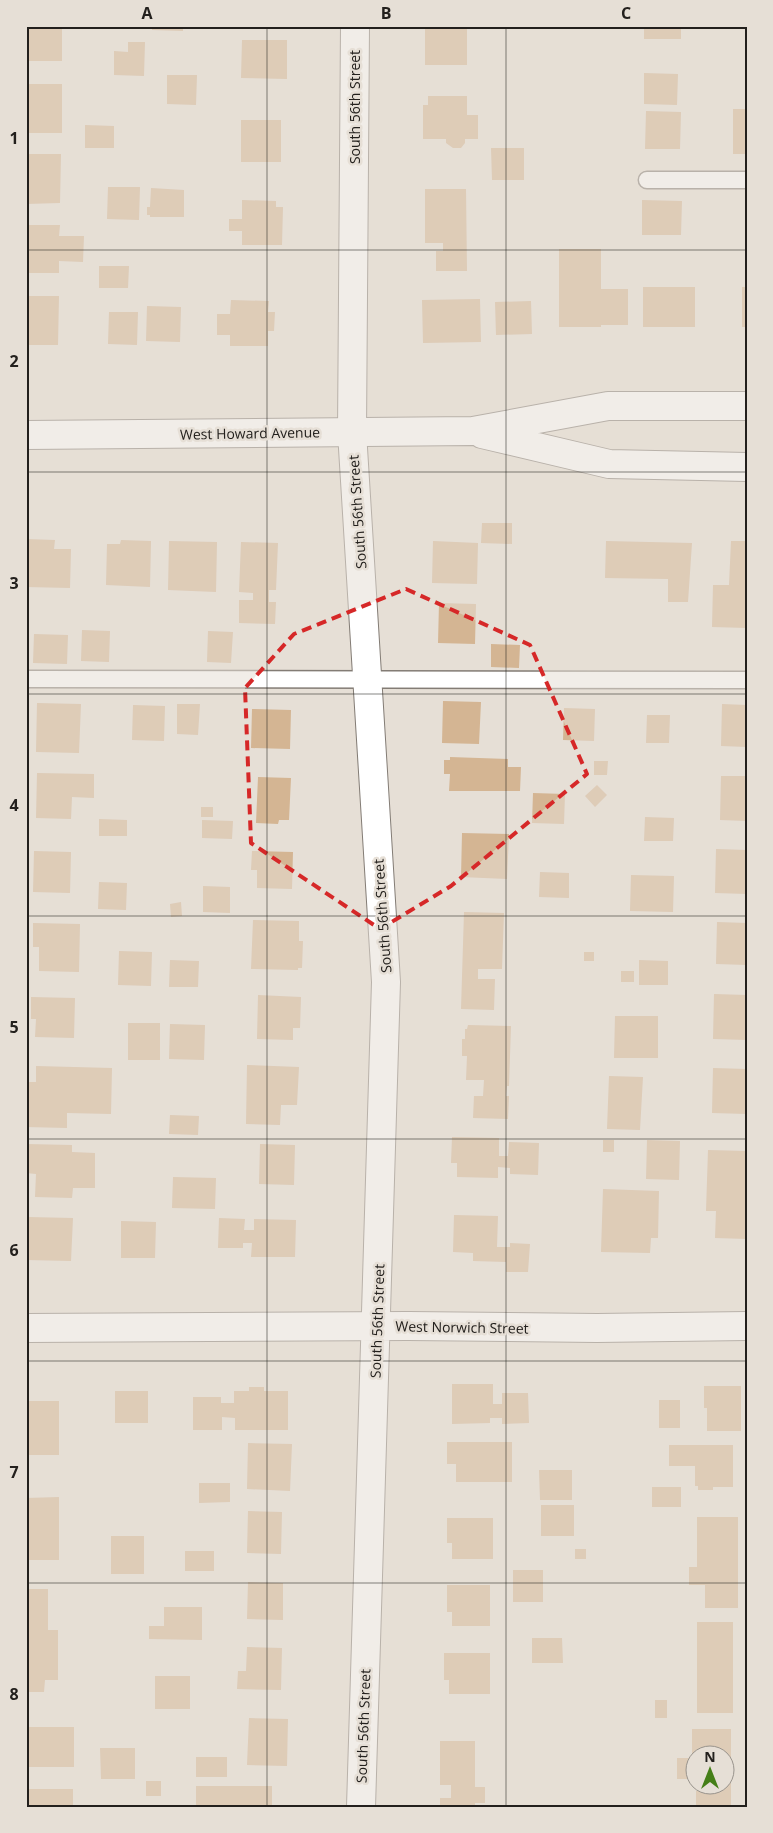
<svg xmlns="http://www.w3.org/2000/svg" width="773" height="1833" viewBox="0 0 773 1833" font-family="'Open Sans',sans-serif">
	<style>
		.building { fill: #d4b593 }
		.lines { fill: none; stroke-linecap: round; stroke-linejoin: round }
		.lane-casing { stroke: #837c75; stroke-width: 19 }
		.street-casing { stroke: #837c75; stroke-width: 30 }
		.secondary-casing { stroke: #837c75; stroke-width: 30 }
		.lane { stroke: #fff; stroke-width: 16 }
		.street { stroke: #fff; stroke-width: 28 }
		.secondary { stroke: #fff; stroke-width: 28 }
		.marked { fill: none; stroke: #d62828; stroke-width: 4; stroke-dasharray: 10 6; stroke-linejoin: round }
		.grid { fill: none; stroke: #23201d; stroke-width: 1; stroke-opacity: 0.55 }
		.labels { text-anchor: middle; dominant-baseline: central; stroke-width: 5; stroke-linejoin: round; paint-order: stroke }
		.street-label { font-size: 14px; fill: #23201d; stroke: #e6dfd6 }
		.neatline { fill: none; stroke: #23201d; stroke-width: 2 }
		.grid-label { font-size: 16px; text-anchor: middle; font-weight: bold; fill: #23201d }
	</style>
	<rect width="100%" height="100%" fill="#e6dfd6"/>
	<path class="building" d="M 26,26 L 62,26 L 62,61 L 26,61 Z
		M 152,26 L 183,26 L 183,31 L 152,30 Z
		M 425,26 L 467,26 L 467,65 L 425,65 Z
		M 644,26 L 681,26 L 681,39 L 644,39 Z
		M 242,40 L 287,40 L 287,79 L 241,78 Z
		M 128,42 L 145,42 L 144,76 L 114,75 L 114,51 L 128,52 Z
		M 644,73 L 678,74 L 677,105 L 644,104 Z
		M 167,75 L 197,75 L 196,105 L 167,104 Z
		M 26,84 L 62,84 L 62,133 L 26,133 Z
		M 428,96 L 467,96 L 467,115 L 478,115 L 478,139 L 465,139 L 465,143 L 461,148 L 453,148 L 446,143 L 446,139 L 423,139 L 423,105 L 428,105 Z
		M 733,109 L 747,109 L 747,154 L 733,154 Z
		M 646,111 L 681,112 L 680,149 L 645,149 Z
		M 241,120 L 281,120 L 281,162 L 241,162 Z
		M 85,125 L 114,126 L 114,148 L 85,148 Z
		M 491,148 L 524,148 L 524,180 L 492,180 Z
		M 26,154 L 61,154 L 60,203 L 26,204 Z
		M 108,187 L 140,187 L 139,220 L 107,219 Z
		M 151,188 L 184,190 L 184,217 L 150,217 L 150,215 L 147,215 L 147,207 L 150,207 Z
		M 425,189 L 466,189 L 467,271 L 436,271 L 436,251 L 443,251 L 443,243 L 425,243 Z
		M 242,200 L 276,201 L 276,207 L 283,207 L 282,245 L 242,245 L 242,231 L 229,231 L 229,219 L 242,219 Z
		M 642,200 L 682,201 L 681,235 L 642,235 Z
		M 26,225 L 60,225 L 59,236 L 84,236 L 83,262 L 59,261 L 59,273 L 26,273 Z
		M 559,249 L 601,249 L 601,289 L 628,289 L 628,325 L 601,325 L 601,327 L 559,327 Z
		M 99,266 L 129,266 L 128,288 L 99,288 Z
		M 643,287 L 695,287 L 695,327 L 643,327 Z
		M 742,287 L 747,287 L 747,327 L 742,327 Z
		M 26,296 L 59,296 L 58,345 L 26,345 Z
		M 480,299 L 481,342 L 423,343 L 422,300 Z
		M 231,300 L 269,301 L 268,312 L 275,312 L 274,331 L 268,331 L 268,346 L 230,346 L 230,335 L 217,335 L 217,314 L 230,314 Z
		M 531,301 L 532,334 L 496,335 L 495,302 Z
		M 147,306 L 181,307 L 180,342 L 146,341 Z
		M 109,312 L 138,312 L 137,345 L 108,344 Z
		M 482,523 L 512,523 L 512,544 L 481,543 Z
		M 26,539 L 55,540 L 54,549 L 71,549 L 70,588 L 26,587 Z
		M 121,540 L 151,541 L 150,587 L 106,585 L 107,544 L 120,544 Z
		M 169,541 L 217,542 L 216,592 L 168,590 Z
		M 433,541 L 478,543 L 477,584 L 432,583 Z
		M 606,541 L 692,543 L 688,602 L 668,602 L 668,579 L 605,578 Z
		M 731,541 L 747,541 L 747,628 L 712,627 L 713,585 L 729,585 Z
		M 241,542 L 278,543 L 276,590 L 269,590 L 269,602 L 276,602 L 275,624 L 239,623 L 239,600 L 253,600 L 253,593 L 239,592 Z
		M 439,603 L 476,604 L 475,644 L 438,643 Z
		M 82,630 L 110,631 L 109,662 L 81,661 Z
		M 208,631 L 233,632 L 231,663 L 207,662 Z
		M 34,634 L 68,635 L 67,664 L 33,663 Z
		M 491,644 L 520,645 L 519,668 L 491,667 Z
		M 443,701 L 481,702 L 479,744 L 442,743 Z
		M 37,703 L 81,704 L 79,753 L 36,752 Z
		M 177,704 L 200,704 L 198,735 L 177,734 Z
		M 722,704 L 747,705 L 747,747 L 721,746 Z
		M 133,705 L 165,706 L 164,741 L 132,740 Z
		M 564,708 L 595,709 L 594,741 L 563,740 Z
		M 252,709 L 291,710 L 290,749 L 251,748 Z
		M 647,715 L 670,715 L 669,743 L 646,743 Z
		M 450,757 L 508,759 L 508,767 L 521,767 L 520,791 L 449,791 L 450,774 L 444,774 L 444,760 L 450,760 Z
		M 594,761 L 608,761 L 607,775 L 594,775 Z
		M 37,773 L 94,774 L 94,798 L 72,797 L 71,819 L 36,818 Z
		M 721,776 L 747,776 L 747,821 L 720,820 Z
		M 258,777 L 291,778 L 289,820 L 279,820 L 278,824 L 256,823 Z
		M 597,785 L 607,795 L 595,807 L 585,796 Z
		M 533,793 L 565,794 L 564,824 L 532,823 Z
		M 201,807 L 213,807 L 213,817 L 201,817 Z
		M 645,817 L 674,818 L 673,841 L 644,841 Z
		M 99,819 L 127,820 L 127,836 L 99,836 Z
		M 202,820 L 233,821 L 232,839 L 202,838 Z
		M 462,833 L 509,834 L 507,879 L 461,877 Z
		M 716,849 L 747,850 L 747,894 L 715,893 Z
		M 34,851 L 71,852 L 70,893 L 33,892 Z
		M 252,851 L 293,852 L 292,889 L 257,888 L 257,870 L 251,870 Z
		M 540,872 L 569,873 L 569,898 L 539,897 Z
		M 631,875 L 674,876 L 673,912 L 630,911 Z
		M 99,882 L 127,883 L 126,910 L 98,909 Z
		M 203,886 L 230,887 L 230,913 L 203,912 Z
		M 181,902 L 182,916 L 171,917 L 170,904 Z
		M 464,912 L 504,913 L 502,969 L 478,969 L 478,979 L 495,979 L 494,1010 L 461,1009 Z
		M 253,920 L 299,921 L 299,941 L 303,941 L 302,968 L 298,968 L 298,970 L 251,969 Z
		M 717,922 L 747,923 L 747,965 L 716,964 Z
		M 33,923 L 80,924 L 79,972 L 39,971 L 39,947 L 33,947 Z
		M 119,951 L 152,952 L 151,986 L 118,985 Z
		M 584,952 L 594,952 L 594,961 L 584,961 Z
		M 170,960 L 199,961 L 198,987 L 169,987 Z
		M 639,960 L 668,961 L 668,985 L 639,985 Z
		M 621,971 L 634,971 L 634,982 L 621,982 Z
		M 714,994 L 747,995 L 747,1040 L 713,1039 Z
		M 258,995 L 301,997 L 300,1028 L 293,1028 L 293,1040 L 257,1039 Z
		M 31,997 L 75,998 L 74,1038 L 35,1037 L 36,1019 L 31,1019 Z
		M 615,1016 L 658,1016 L 658,1058 L 614,1058 Z
		M 128,1023 L 160,1023 L 160,1060 L 128,1060 Z
		M 170,1024 L 205,1025 L 204,1060 L 169,1059 Z
		M 468,1025 L 511,1026 L 509,1086 L 507,1086 L 506,1096 L 509,1096 L 508,1119 L 473,1118 L 474,1096 L 483,1096 L 484,1080 L 466,1080 L 467,1056 L 462,1056 L 462,1039 L 465,1039 L 465,1029 L 467,1029 Z
		M 247,1065 L 299,1067 L 297,1105 L 281,1105 L 280,1125 L 246,1124 Z
		M 36,1066 L 112,1068 L 111,1114 L 67,1113 L 67,1128 L 26,1127 L 26,1082 L 36,1082 Z
		M 713,1068 L 747,1069 L 747,1114 L 712,1113 Z
		M 609,1076 L 643,1077 L 640,1130 L 607,1129 Z
		M 170,1115 L 199,1116 L 198,1135 L 169,1134 Z
		M 452,1137 L 499,1138 L 499,1156 L 508,1156 L 509,1142 L 539,1143 L 538,1175 L 510,1174 L 510,1168 L 498,1167 L 498,1178 L 457,1177 L 457,1163 L 451,1163 Z
		M 603,1140 L 614,1140 L 614,1152 L 603,1152 Z
		M 647,1140 L 680,1141 L 679,1180 L 646,1179 Z
		M 26,1144 L 72,1145 L 72,1152 L 95,1153 L 95,1188 L 73,1188 L 72,1198 L 35,1197 L 36,1174 L 26,1173 Z
		M 260,1144 L 295,1145 L 294,1185 L 259,1184 Z
		M 708,1150 L 747,1151 L 747,1239 L 715,1238 L 716,1211 L 706,1211 Z
		M 173,1177 L 216,1178 L 215,1209 L 172,1208 Z
		M 603,1189 L 659,1191 L 658,1238 L 651,1238 L 650,1253 L 601,1252 Z
		M 454,1215 L 498,1216 L 497,1247 L 510,1247 L 510,1243 L 530,1244 L 528,1272 L 506,1272 L 506,1262 L 473,1261 L 473,1253 L 453,1252 Z
		M 28,1217 L 73,1218 L 71,1261 L 26,1260 Z
		M 219,1218 L 245,1219 L 244,1230 L 254,1230 L 254,1219 L 296,1220 L 295,1257 L 251,1257 L 252,1243 L 243,1243 L 243,1248 L 218,1248 Z
		M 121,1221 L 156,1222 L 155,1258 L 121,1258 Z
		M 452,1384 L 493,1384 L 493,1404 L 502,1404 L 502,1393 L 528,1393 L 529,1423 L 502,1424 L 502,1418 L 490,1418 L 490,1423 L 452,1424 Z
		M 704,1386 L 741,1386 L 741,1431 L 707,1431 L 707,1408 L 704,1408 Z
		M 249,1387 L 264,1387 L 264,1391 L 288,1391 L 288,1430 L 235,1430 L 235,1418 L 222,1417 L 222,1430 L 193,1430 L 193,1397 L 221,1397 L 221,1403 L 234,1403 L 234,1391 L 249,1391 Z
		M 115,1391 L 148,1391 L 148,1423 L 115,1423 Z
		M 659,1400 L 680,1400 L 680,1428 L 659,1428 Z
		M 26,1401 L 59,1401 L 59,1455 L 26,1455 Z
		M 447,1442 L 512,1442 L 512,1482 L 456,1482 L 456,1464 L 447,1464 Z
		M 248,1443 L 292,1444 L 290,1491 L 247,1489 Z
		M 669,1445 L 733,1445 L 733,1487 L 713,1487 L 713,1490 L 698,1490 L 698,1486 L 695,1486 L 695,1466 L 669,1466 Z
		M 539,1470 L 572,1470 L 572,1500 L 540,1500 Z
		M 199,1483 L 230,1483 L 230,1502 L 199,1503 Z
		M 652,1487 L 681,1487 L 681,1507 L 652,1507 Z
		M 59,1497 L 59,1560 L 26,1560 L 26,1498 Z
		M 541,1505 L 574,1505 L 574,1536 L 541,1536 Z
		M 248,1511 L 282,1512 L 281,1554 L 247,1553 Z
		M 697,1517 L 738,1517 L 738,1608 L 705,1608 L 705,1585 L 689,1585 L 689,1567 L 697,1567 Z
		M 447,1518 L 493,1518 L 493,1559 L 452,1559 L 452,1543 L 447,1543 Z
		M 111,1536 L 144,1536 L 144,1574 L 111,1574 Z
		M 575,1549 L 586,1549 L 586,1559 L 575,1559 Z
		M 185,1551 L 214,1551 L 214,1571 L 185,1571 Z
		M 513,1570 L 543,1570 L 543,1602 L 513,1602 Z
		M 248,1582 L 283,1583 L 283,1620 L 247,1619 Z
		M 447,1585 L 490,1585 L 490,1626 L 452,1626 L 452,1612 L 447,1612 Z
		M 26,1589 L 48,1589 L 48,1630 L 58,1630 L 58,1680 L 45,1680 L 44,1692 L 26,1692 Z
		M 164,1607 L 202,1607 L 202,1640 L 149,1639 L 149,1626 L 164,1626 Z
		M 697,1622 L 733,1622 L 733,1713 L 697,1713 Z
		M 532,1638 L 562,1638 L 563,1663 L 532,1663 Z
		M 247,1647 L 282,1648 L 281,1690 L 237,1689 L 238,1671 L 246,1671 Z
		M 444,1653 L 490,1653 L 490,1694 L 449,1694 L 449,1680 L 444,1680 Z
		M 155,1676 L 190,1676 L 190,1709 L 155,1709 Z
		M 655,1700 L 667,1700 L 667,1718 L 655,1718 Z
		M 249,1718 L 288,1719 L 287,1766 L 247,1765 Z
		M 26,1727 L 74,1727 L 74,1767 L 26,1767 Z
		M 692,1729 L 731,1729 L 731,1807 L 696,1807 L 696,1791 L 700,1791 L 700,1786 L 726,1786 L 726,1756 L 696,1756 L 696,1779 L 677,1779 L 677,1758 L 692,1758 Z
		M 440,1741 L 475,1741 L 475,1787 L 485,1787 L 485,1803 L 475,1803 L 475,1807 L 440,1807 L 440,1798 L 451,1798 L 451,1785 L 440,1785 Z
		M 100,1748 L 135,1748 L 135,1779 L 101,1779 Z
		M 196,1757 L 227,1757 L 227,1777 L 196,1777 Z
		M 146,1781 L 161,1781 L 161,1796 L 146,1796 Z
		M 196,1786 L 272,1786 L 272,1807 L 196,1807 Z
		M 26,1789 L 73,1789 L 73,1807 L 26,1807 Z"/>
	<g class="lines">
		<defs>
			<path id="lane" d="M 647,180 L 747,180
				M 26,679 L 747,680"/>
			<path id="street" d="M 355,26 L 352,432 L 386,982 L 361,1807
				M 26,1328 L 408,1326 L 597,1328 L 747,1326"/>
			<path id="secondary" d="M 482,434 L 609,464 L 747,467
				M 26,435 L 473,431 L 608,406 L 747,406"/>
		</defs>
		<use href="#lane" class="lane-casing"/>
		<use href="#street" class="street-casing"/>
		<use href="#secondary" class="secondary-casing"/>
		<use href="#lane" class="lane"/>
		<use href="#street" class="street"/>
		<use href="#secondary" class="secondary"/>
	</g>
	<path d="M0 0H773V1833H0ZM 406,589 L 530,645 L 587,774 L 451,886 L 380,929 L 251,843 L 245,688 L 294,634 Z" fill="#e6dfd6" fill-opacity=".55" fill-rule="evenodd"/>
	<path class="marked" d="M 406,589 L 530,645 L 587,774 L 451,886 L 380,929 L 251,843 L 245,688 L 294,634 Z"/>
	<path class="grid" d="M 267,26 L 267,1807M 506,26 L 506,1807M 26,250 L 747,250M 26,472 L 747,472M 26,694 L 747,694M 26,916 L 747,916M 26,1139 L 747,1139M 26,1361 L 747,1361M 26,1583 L 747,1583"/>
	<g class="labels">
		<g class="street-label">
			<text transform="translate(354 107) rotate(-90)">South 56th Street</text>
			<text transform="translate(250 433) rotate(-1)">West Howard Avenue</text>
			<text transform="translate(357 512) rotate(-94)">South 56th Street</text>
			<text transform="translate(382 916) rotate(-94)">South 56th Street</text>
			<text transform="translate(377 1321) rotate(-88)">South 56th Street</text>
			<text transform="translate(462 1327) rotate(1)">West Norwich Street</text>
			<text transform="translate(363 1726) rotate(-88)">South 56th Street</text>
		</g>
	</g>
	<rect width="773" height="1833" fill="none" stroke="#e6dfd6" stroke-width="55"/>
	<g transform="translate(710 1770)"><circle r="24" fill="#e6dfd6" stroke="#98938c"/>
	<path d="M0-4L9 19L0 12L-9 19Z" fill="#457f18"/>
	<text y="-8" font-size="14" font-weight="bold" text-anchor="middle" fill="#23201d">N</text>
	</g>
	<rect x="28" y="28" width="718" height="1778" class="neatline"/>
	<g class="grid-label">
		<text x="147" y="19">A</text>
		<text x="386" y="19">B</text>
		<text x="626" y="19">C</text>
		<text x="14" y="144">1</text>
		<text x="14" y="367">2</text>
		<text x="14" y="589">3</text>
		<text x="14" y="811">4</text>
		<text x="14" y="1033">5</text>
		<text x="14" y="1256">6</text>
		<text x="14" y="1478">7</text>
		<text x="14" y="1700">8</text>
	</g>
</svg>
